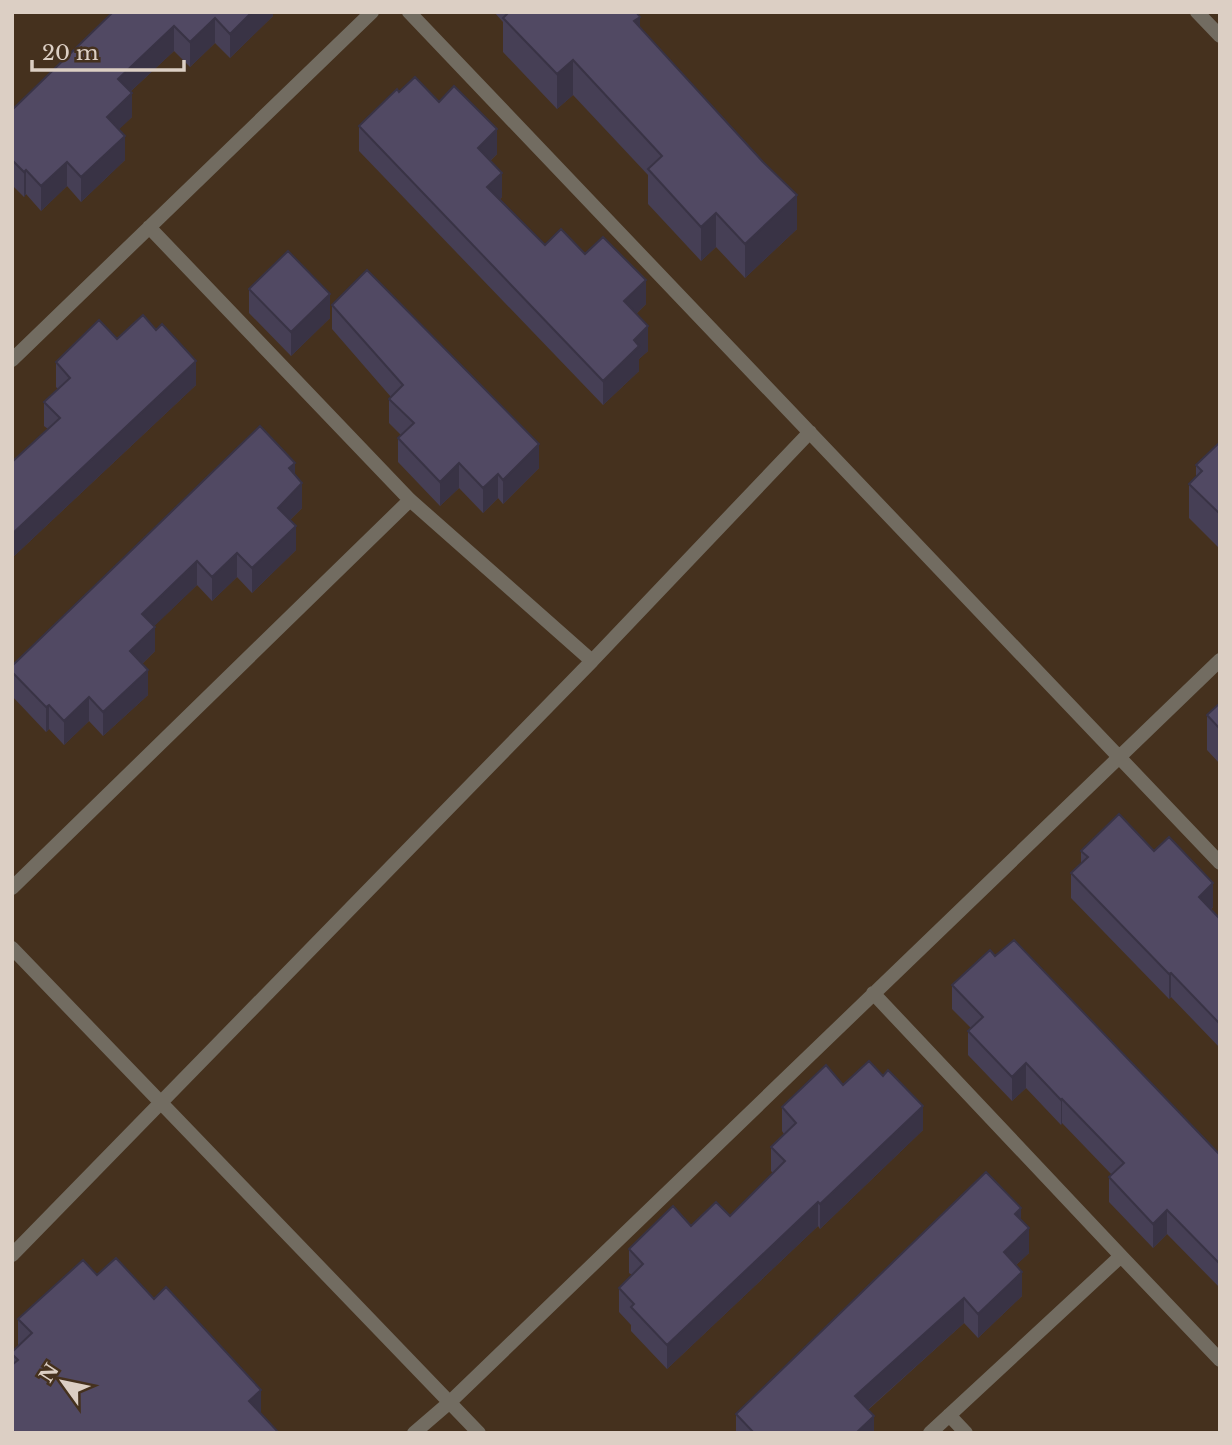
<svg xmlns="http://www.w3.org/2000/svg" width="1232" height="1445" viewBox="0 0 1232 1445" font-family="'Libre Baskerville',serif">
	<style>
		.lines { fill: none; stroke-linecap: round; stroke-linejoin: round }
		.street { stroke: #726c61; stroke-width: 14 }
		.wall { fill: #463f55 }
		.shaded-wall { fill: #393345 }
		.building { fill: #514963; stroke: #393345; stroke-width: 2 }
	</style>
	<rect width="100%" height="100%" fill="#45311e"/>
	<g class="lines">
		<path class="street" d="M 409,12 L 1220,863
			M 1197,12 L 1220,36
			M 149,227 L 410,500 L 592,661 L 810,432
			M 12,360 L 372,12
			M 12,888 L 410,500
			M 12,948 L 479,1433
			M 873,993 L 1121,1256 L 930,1433
			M 12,1255 L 592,661
			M 1121,1256 L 1220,1360
			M 949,1415 L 966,1433
			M 414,1433 L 450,1402 L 1220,660"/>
	</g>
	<path class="wall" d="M 113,12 L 273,12 L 273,16 L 230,58 L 215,43 L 190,67 L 174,51 L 131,91 L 132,117 L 119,129 L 125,160 L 81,202 L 67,186 L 41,211 L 26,194 L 24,197 L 12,185 L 12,110 Z
		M 494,12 L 636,12 L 640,27 L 797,229 L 745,278 L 716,247 L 701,261 L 648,204 L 648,175 L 573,95 L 557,109 L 503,52 L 503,22 Z
		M 399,92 L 439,102 L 497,154 L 490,161 L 502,197 L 500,199 L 545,245 L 585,254 L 646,304 L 636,314 L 648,351 L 639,359 L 639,371 L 603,405 L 359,151 L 359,126 Z
		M 249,289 L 330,318 L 291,356 L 249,313 Z
		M 332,305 L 539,468 L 503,504 L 498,498 L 483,513 L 459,488 L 440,506 L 398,462 L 398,438 L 401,435 L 389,423 L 389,399 L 391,397 L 332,329 Z
		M 117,339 L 196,385 L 12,558 L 12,462 L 48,429 L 44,426 L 44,402 L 58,389 L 56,387 L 56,362 Z
		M 1220,442 L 1220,549 L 1189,518 L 1189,484 L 1196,477 L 1196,465 Z
		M 295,475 L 302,508 L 290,520 L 296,550 L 252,593 L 237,577 L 212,601 L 197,585 L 154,626 L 155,651 L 142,664 L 148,695 L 103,736 L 89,721 L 64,745 L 49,729 L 46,732 L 12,696 L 12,666 Z
		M 1220,703 L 1220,764 L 1207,750 L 1207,715 Z
		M 1081,851 L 1154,851 L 1213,907 L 1211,910 L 1220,919 L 1220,1048 L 1171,997 L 1169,999 L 1071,898 L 1071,873 L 1081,864 Z
		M 995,956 L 1220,1155 L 1220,1288 L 1167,1234 L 1153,1248 L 1109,1202 L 1109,1177 L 1112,1175 L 1062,1123 L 1061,1125 L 1026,1088 L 1012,1101 L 968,1055 L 968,1031 L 971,1028 L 952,1009 L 952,985 Z
		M 843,1085 L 923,1130 L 820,1229 L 818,1226 L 667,1369 L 631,1331 L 631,1325 L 619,1312 L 619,1288 L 632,1275 L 629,1273 L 629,1249 L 691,1226 L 730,1216 L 773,1173 L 771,1171 L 771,1147 L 784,1134 L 782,1131 L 782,1107 Z
		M 1021,1220 L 1029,1253 L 1016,1265 L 1022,1296 L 978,1338 L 964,1323 L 868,1410 L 874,1433 L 736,1433 L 736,1414 Z
		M 97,1275 L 154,1299 L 261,1413 L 12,1433 L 12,1352 L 18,1346 L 18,1319 Z"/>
	<path class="shaded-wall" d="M 252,12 L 273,12 L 273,16 L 230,58 L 230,34 Z
		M 640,17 L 640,51 L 634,21 Z
		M 215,18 L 215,43 L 190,67 L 190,42 Z
		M 174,26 L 174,51 L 118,103 L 118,79 Z
		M 573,60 L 573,95 L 557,109 L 557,74 Z
		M 132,93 L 132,117 L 107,141 L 107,117 Z
		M 497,129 L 497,154 L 478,172 L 478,148 Z
		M 125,136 L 125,160 L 81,202 L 81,177 Z
		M 67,162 L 67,186 L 41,211 L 41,186 Z
		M 26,170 L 26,194 L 24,197 L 24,172 Z
		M 502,173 L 502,197 L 487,212 L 487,187 Z
		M 797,195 L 797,229 L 745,278 L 745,244 Z
		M 716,213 L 716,247 L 701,261 L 701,227 Z
		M 646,280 L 646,304 L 624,326 L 624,301 Z
		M 330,294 L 330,318 L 291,356 L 291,332 Z
		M 648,326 L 648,351 L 639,359 L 639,371 L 603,405 L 603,381 L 634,340 Z
		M 196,361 L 196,385 L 12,558 L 12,534 Z
		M 539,444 L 539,468 L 503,504 L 503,480 Z
		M 295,463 L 295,487 L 289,468 Z
		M 459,463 L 459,488 L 440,506 L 440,482 Z
		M 498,474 L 498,498 L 483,513 L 483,488 Z
		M 302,483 L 302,508 L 278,532 L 278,508 Z
		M 296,526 L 296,550 L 252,593 L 252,568 Z
		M 237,553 L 237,577 L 212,601 L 212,577 Z
		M 197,561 L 197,585 L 142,638 L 142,614 Z
		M 155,627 L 155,651 L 130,676 L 130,651 Z
		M 148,670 L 148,695 L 103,736 L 103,712 Z
		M 89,697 L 89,721 L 64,745 L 64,721 Z
		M 49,705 L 49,729 L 46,732 L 46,707 Z
		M 1213,883 L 1213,907 L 1199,921 L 1199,897 Z
		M 1171,973 L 1171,997 L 1169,999 L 1169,974 Z
		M 1026,1063 L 1026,1088 L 1012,1101 L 1012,1077 Z
		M 1062,1099 L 1062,1123 L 1061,1125 L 1061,1100 Z
		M 923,1106 L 923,1130 L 820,1229 L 820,1204 Z
		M 818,1202 L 818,1226 L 667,1369 L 667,1345 Z
		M 1021,1208 L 1021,1233 L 1015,1214 Z
		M 1167,1210 L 1167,1234 L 1153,1248 L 1153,1224 Z
		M 1029,1228 L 1029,1253 L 1004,1276 L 1004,1252 Z
		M 1022,1272 L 1022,1296 L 978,1338 L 978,1314 Z
		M 964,1298 L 964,1323 L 855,1421 L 855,1396 Z
		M 261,1390 L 261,1425 L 249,1401 Z
		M 874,1416 L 874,1433 L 856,1433 Z"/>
	<path class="building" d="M 113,12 L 252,12 L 230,34 L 215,18 L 190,42 L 174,26 L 118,79 L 132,93 L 107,117 L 125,136 L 81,177 L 67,162 L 41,186 L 26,170 L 24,172 L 12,160 L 12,110 Z
		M 509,12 L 636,12 L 640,17 L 634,21 L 763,162 L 797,195 L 745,244 L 716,213 L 701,227 L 648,169 L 662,156 L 573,60 L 557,74 L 503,18 Z
		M 415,77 L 439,102 L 454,86 L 497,129 L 478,148 L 502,173 L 487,187 L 545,245 L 561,229 L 585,254 L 603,237 L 646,280 L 624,301 L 648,326 L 634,340 L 639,346 L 603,381 L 359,126 L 397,89 L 399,92 Z
		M 288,251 L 330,294 L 291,332 L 249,289 Z
		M 367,270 L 539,444 L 503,480 L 498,474 L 483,488 L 459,463 L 440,482 L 398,438 L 414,423 L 389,399 L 403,385 L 332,305 Z
		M 143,315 L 156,330 L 162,324 L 196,361 L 12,534 L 12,462 L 60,418 L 44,402 L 70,378 L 56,362 L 99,320 L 117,339 Z
		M 260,426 L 295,463 L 289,468 L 302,483 L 278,508 L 296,526 L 252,568 L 237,553 L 212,577 L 197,561 L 142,614 L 155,627 L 130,651 L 148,670 L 103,712 L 89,697 L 64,721 L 49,705 L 46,707 L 12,672 L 12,666 Z
		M 1220,442 L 1220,514 L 1189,484 L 1202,471 L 1196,465 Z
		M 1220,703 L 1220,729 L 1207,715 Z
		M 1119,814 L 1154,851 L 1169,837 L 1213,883 L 1199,897 L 1220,919 L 1220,1024 L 1171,973 L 1169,974 L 1071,873 L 1088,857 L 1081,851 Z
		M 1014,940 L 1220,1155 L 1220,1264 L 1167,1210 L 1153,1224 L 1109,1177 L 1124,1163 L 1062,1099 L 1061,1100 L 1026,1063 L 1012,1077 L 968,1031 L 983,1017 L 952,985 L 990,950 L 995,956 Z
		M 869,1061 L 883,1076 L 888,1070 L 923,1106 L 820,1204 L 818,1202 L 667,1345 L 631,1307 L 634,1304 L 619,1288 L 643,1264 L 629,1249 L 673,1206 L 691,1226 L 716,1202 L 730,1216 L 785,1161 L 771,1147 L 796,1123 L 782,1107 L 826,1065 L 843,1085 Z
		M 986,1172 L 1021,1208 L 1015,1214 L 1029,1228 L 1004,1252 L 1022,1272 L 978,1314 L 964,1298 L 855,1396 L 874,1416 L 856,1433 L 754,1433 L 736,1414 Z
		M 116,1258 L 154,1299 L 166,1287 L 261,1390 L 249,1401 L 279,1433 L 12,1433 L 12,1365 L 18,1360 L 12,1354 L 12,1352 L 32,1333 L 18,1319 L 83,1260 L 97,1275 Z"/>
	<rect width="1232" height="1445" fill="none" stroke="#dccfc4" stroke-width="28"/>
	<g transform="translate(63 1382) rotate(303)" stroke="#45311e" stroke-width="5" paint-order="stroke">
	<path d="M0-5L12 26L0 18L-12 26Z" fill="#dccfc4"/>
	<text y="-10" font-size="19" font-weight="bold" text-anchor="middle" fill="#dccfc4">N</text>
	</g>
	<path d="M32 60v10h152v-10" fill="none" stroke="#dccfc4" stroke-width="3.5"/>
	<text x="42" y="60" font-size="21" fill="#dccfc4" stroke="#45311e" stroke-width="5" paint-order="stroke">20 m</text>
</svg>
